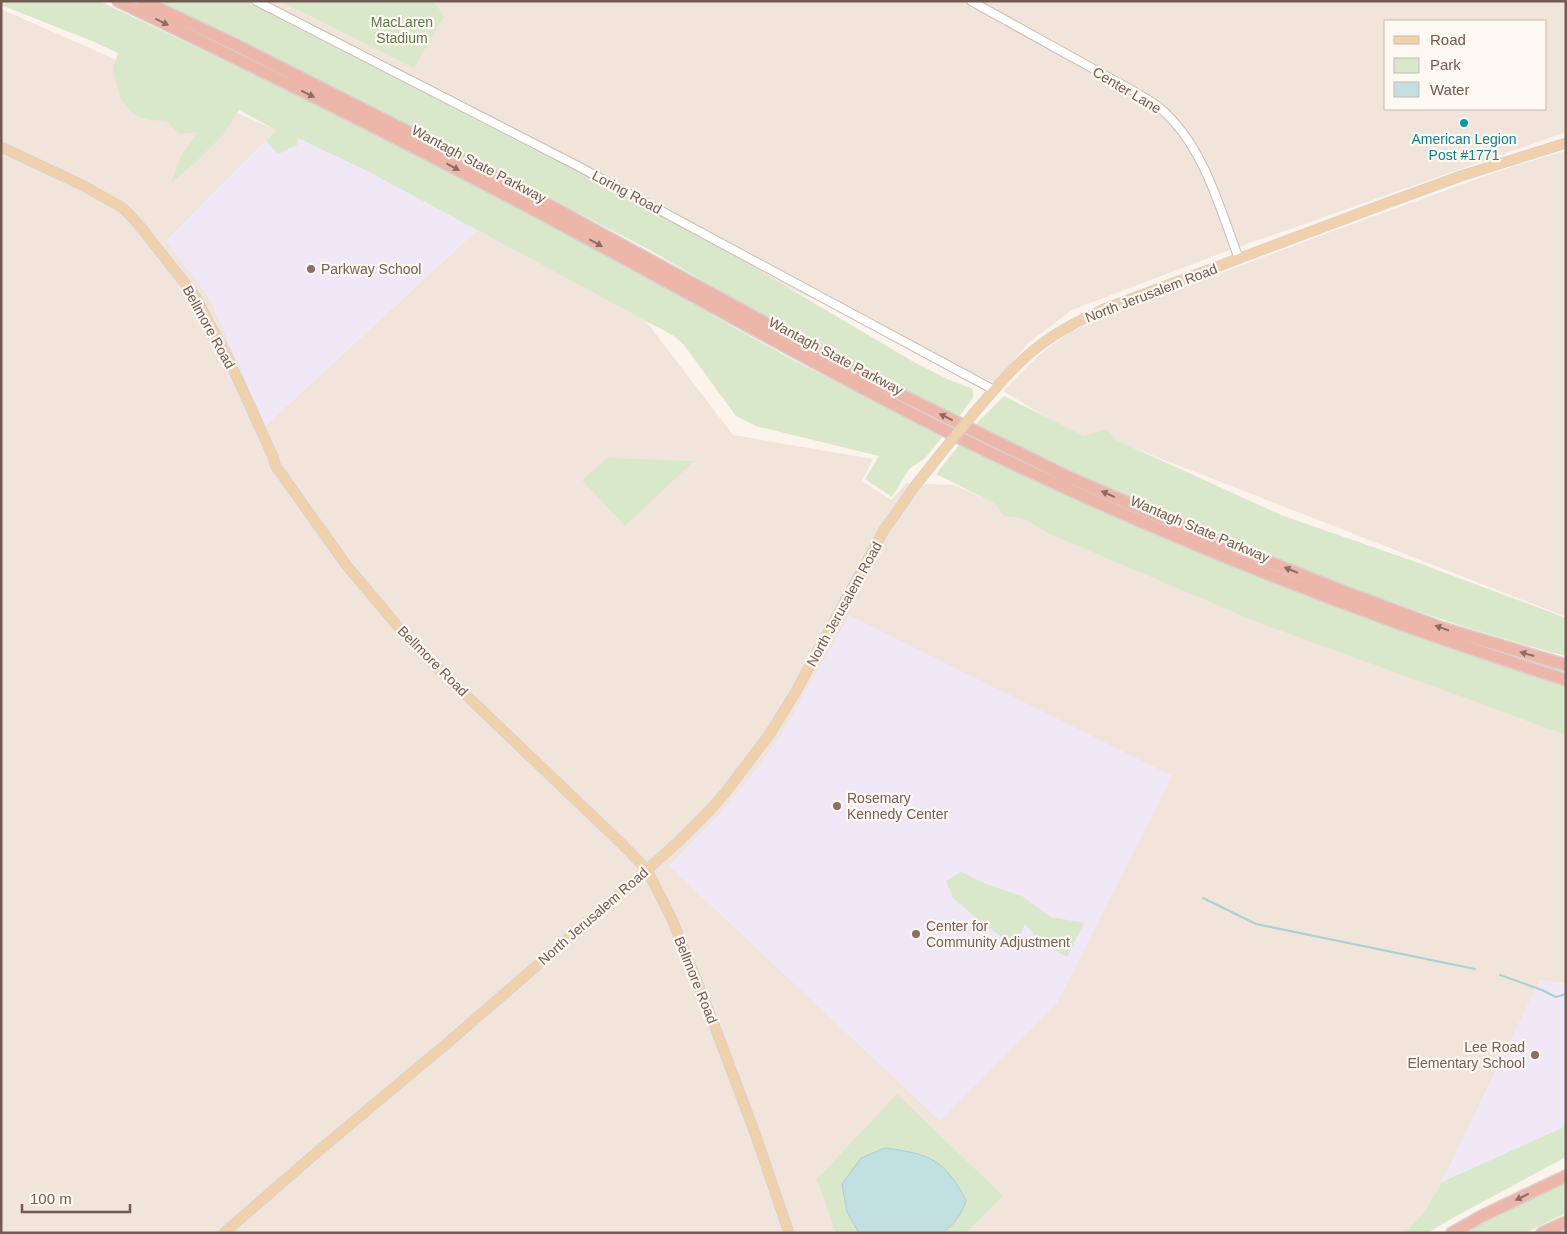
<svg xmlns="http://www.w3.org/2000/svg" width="1567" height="1234" viewBox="0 0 1567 1234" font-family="Helvetica,sans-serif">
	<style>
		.residential { fill: #f1e5db; fill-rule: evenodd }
		.education { fill: #f0e8f7 }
		.green { fill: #d9e7cb }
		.water { fill: #c2e0e2; stroke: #a9d0d3 }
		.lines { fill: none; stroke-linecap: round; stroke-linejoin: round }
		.stream { stroke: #a9d0d3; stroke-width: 2 }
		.minor-casing { stroke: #ccbbb2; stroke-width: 10 }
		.major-casing { stroke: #d8d1ce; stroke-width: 11 }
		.highway-casing { stroke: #d8d1ce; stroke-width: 14 }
		.minor { stroke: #fff; stroke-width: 8 }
		.major { stroke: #f1d1ac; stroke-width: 9 }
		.highway { stroke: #edb6aa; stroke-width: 11 }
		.major-bridge-casing { stroke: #d8d1ce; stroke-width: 11; stroke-linecap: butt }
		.major-bridge { stroke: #f1d1ac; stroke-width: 9 }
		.oneway { fill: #8b6c63 }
		.culture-dot { fill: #0f9aa8; stroke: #fdf8f2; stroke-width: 2 }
		.education-dot { fill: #8d6e63; stroke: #fdf8f2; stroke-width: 2 }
		.labels { text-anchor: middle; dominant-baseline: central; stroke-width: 4.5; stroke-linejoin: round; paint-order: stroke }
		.park-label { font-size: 14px; fill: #5c784a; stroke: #fdf8f2 }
		.street-label { font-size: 14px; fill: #735a51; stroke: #fdf8f2 }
		.culture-label { font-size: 14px; fill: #0d838f; stroke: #fdf8f2 }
		.education-label { font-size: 14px; fill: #785e54; stroke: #fdf8f2; text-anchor: start }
	</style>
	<rect width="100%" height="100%" fill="#fbf3ec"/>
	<path class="residential" d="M 167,1 L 1566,1 L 1566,132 L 1219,254 L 1072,310 L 1028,343 L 995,383 ZM 1386,21 L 1546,21 L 1546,109 L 1386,109 Z
		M 1,9 L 276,130 L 167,241 L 209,297 L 266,425 L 477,230 L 645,320 L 733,435 L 873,459 L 862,481 L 891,500 L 907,483 L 954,485 L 1220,601 L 1566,734 L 1566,984 L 1540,980 L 1442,1182 L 1422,1215 L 1404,1233 L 1,1233 Z
		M 1566,151 L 1566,617 L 1106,437 L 1079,437 L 1003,391 L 1039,355 L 1070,332 L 1104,317 L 1333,231 L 1511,167 Z"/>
	<path class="education" d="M 276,130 L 298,138 L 371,173 L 477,230 L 266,425 L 209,297 L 166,241 Z
		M 849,615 L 1172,776 L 1057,1003 L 940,1121 L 669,866 L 720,814 L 756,770 L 782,734 Z
		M 1540,980 L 1566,984 L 1566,1126 L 1442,1182 Z"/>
	<path class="green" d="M 1,1 L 99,1 L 321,106 L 531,214 L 622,263 L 735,328 L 795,361 L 943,436 L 925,458 L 909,469 L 892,497 L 865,479 L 879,456 L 756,426 L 736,416 L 684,345 L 674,336 L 371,173 L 298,138 L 297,145 L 278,154 L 266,141 L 276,130 L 239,110 L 223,135 L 195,163 L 171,183 L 181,156 L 198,132 L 179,134 L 168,122 L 146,119 L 134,115 L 120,98 L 113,68 L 118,53 L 92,41 L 1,5 Z
		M 159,1 L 248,1 L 474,114 L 704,238 L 912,361 L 947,379 L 973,389 L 973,398 L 957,419 L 736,300 L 648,249 L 359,100 Z
		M 280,1 L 433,1 L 444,16 L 414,68 Z
		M 1004,396 L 1084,436 L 1107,429 L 1116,440 L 1281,515 L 1413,561 L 1566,618 L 1566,656 C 1422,618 1282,564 1146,506 C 1113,492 1081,477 1049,463 C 1023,451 999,441 976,424 Z
		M 960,444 L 1002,465 L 1170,541 L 1431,641 L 1518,670 L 1566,683 L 1566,735 L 1257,622 L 1050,534 L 1022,518 L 1004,516 L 994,503 L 936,474 Z
		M 607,458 L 694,461 L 625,526 L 582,480 Z
		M 961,872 L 984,883 L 1022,896 L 1051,917 L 1084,923 L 1067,957 L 1056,951 L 1044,939 L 1037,938 L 1025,924 L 1017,941 L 1003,938 L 975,917 L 953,898 L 946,881 Z
		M 897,1094 L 1003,1196 L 966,1233 L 836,1233 L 817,1179 Z
		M 1566,1126 L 1566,1157 L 1449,1220 L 1428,1233 L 1404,1233 L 1422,1215 L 1442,1182 Z
		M 1566,1183 L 1566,1213 L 1525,1233 L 1463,1233 L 1483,1221 Z"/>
	<path class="water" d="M 885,1148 C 930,1154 944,1159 966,1200 C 963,1213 954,1224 943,1233 L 859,1233 L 847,1212 L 842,1184 L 861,1158 Z"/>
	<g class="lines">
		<path class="stream" d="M 1203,898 L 1256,924 L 1475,969
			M 1500,975 L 1542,990 L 1556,997 L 1566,994"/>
		<defs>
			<path id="minor" d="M 256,1 L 574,164 L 994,390
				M 971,1 L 1137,93 C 1144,98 1153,102 1160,108 C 1204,146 1219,206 1239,259"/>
			<path id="major" d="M 1,147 L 82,185 L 123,208 L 139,225 L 195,296 L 230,362 L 274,459 L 275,465 L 347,566 L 401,630 L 422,653 L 624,846 L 647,870 L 671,917 L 709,1011 L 756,1136 L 789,1233
				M 974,413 C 996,388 1018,360 1046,341 C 1064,328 1084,318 1104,309 L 1387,203 L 1461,176 L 1566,143
				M 224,1233 L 309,1159 L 458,1034 L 647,870 L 679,841 L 710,810 L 725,793 L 769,735 L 794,695 L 884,530 L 915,486 L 942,452"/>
			<path id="highway" d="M 118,1 C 278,78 436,156 592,241 C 717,308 840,379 968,442 C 1161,536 1362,615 1566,680
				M 143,1 L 236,45 L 422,139 L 530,195 L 863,376 L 1066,476 L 1206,537 L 1345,592 L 1442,628 L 1566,665
				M 1452,1233 L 1482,1216 L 1566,1176
				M 1542,1233 L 1566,1222"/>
		</defs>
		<use href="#minor" class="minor-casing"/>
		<use href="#major" class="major-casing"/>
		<use href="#highway" class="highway-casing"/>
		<use href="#minor" class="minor"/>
		<use href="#major" class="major"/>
		<use href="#highway" class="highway"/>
		<defs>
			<path id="major-bridge" d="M 942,452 L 974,413"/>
		</defs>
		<use href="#major-bridge" class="major-bridge-casing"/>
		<use href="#major-bridge" class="major-bridge"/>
	</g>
	<defs><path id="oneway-solid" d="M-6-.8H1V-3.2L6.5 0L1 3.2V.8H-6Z" transform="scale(1.25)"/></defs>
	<g class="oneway">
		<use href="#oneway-solid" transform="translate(162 22) rotate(26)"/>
		<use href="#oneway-solid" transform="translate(308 94) rotate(26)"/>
		<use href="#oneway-solid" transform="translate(453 167) rotate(28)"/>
		<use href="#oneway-solid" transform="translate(596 243) rotate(29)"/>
		<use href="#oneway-solid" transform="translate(946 417) rotate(-154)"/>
		<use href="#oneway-solid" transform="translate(1108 494) rotate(-156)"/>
		<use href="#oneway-solid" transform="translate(1291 570) rotate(-158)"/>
		<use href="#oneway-solid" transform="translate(1442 628) rotate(-161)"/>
		<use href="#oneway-solid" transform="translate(1527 654) rotate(-164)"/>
		<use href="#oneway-solid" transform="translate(1522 1197) rotate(154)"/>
	</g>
	<circle class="culture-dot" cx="1464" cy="123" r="5"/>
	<g class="education-dot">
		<circle cx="311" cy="269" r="5"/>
		<circle cx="837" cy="806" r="5"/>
		<circle cx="916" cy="934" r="5"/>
		<circle cx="1535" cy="1055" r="5"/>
	</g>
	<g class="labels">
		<g class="park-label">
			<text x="402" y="22">MacLaren<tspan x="402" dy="16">Stadium</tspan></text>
		</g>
		<g class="street-label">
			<text transform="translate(1127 90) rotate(31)">Center Lane</text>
			<text transform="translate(479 164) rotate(28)">Wantagh State Parkway</text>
			<text transform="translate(627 192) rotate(28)">Loring Road</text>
			<text transform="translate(1151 293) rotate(-21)">North Jerusalem Road</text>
			<text transform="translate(209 327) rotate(61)">Bellmore Road</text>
			<text transform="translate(836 356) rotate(28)">Wantagh State Parkway</text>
			<text transform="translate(1200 529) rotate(23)">Wantagh State Parkway</text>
			<text transform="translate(844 604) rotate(-61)">North Jerusalem Road</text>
			<text transform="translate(433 661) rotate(45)">Bellmore Road</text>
			<text transform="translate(593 916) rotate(-41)">North Jerusalem Road</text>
			<text transform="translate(696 980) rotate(68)">Bellmore Road</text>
		</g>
		<g class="culture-label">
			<text x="1464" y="139">American Legion<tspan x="1464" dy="16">Post #1771</tspan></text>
		</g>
		<g class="education-label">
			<text x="321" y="269">Parkway School</text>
			<text x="847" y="798">Rosemary<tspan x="847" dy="16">Kennedy Center</tspan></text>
			<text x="926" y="926">Center for<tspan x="926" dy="16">Community Adjustment</tspan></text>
			<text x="1525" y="1047" text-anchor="end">Lee Road<tspan x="1525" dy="16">Elementary School</tspan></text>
		</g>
	</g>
	<rect width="1567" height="1234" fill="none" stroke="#735a51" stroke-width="5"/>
	<rect x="1384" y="20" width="162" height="90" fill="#fdf8f2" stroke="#c6b9b2"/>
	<rect x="1394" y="36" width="25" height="8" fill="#f1d1ac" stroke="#c6b9b2"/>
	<text x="1430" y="45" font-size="15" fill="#735a51">Road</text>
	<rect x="1394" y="58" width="25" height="15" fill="#d9e7cb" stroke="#c6b9b2"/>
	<text x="1430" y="70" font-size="15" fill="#735a51">Park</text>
	<rect x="1394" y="82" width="25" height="15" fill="#c2e0e2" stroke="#c6b9b2"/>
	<text x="1430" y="95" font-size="15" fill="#735a51">Water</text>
	<path d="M22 1204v8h108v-8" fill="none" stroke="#735a51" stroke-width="2.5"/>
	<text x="30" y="1204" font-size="15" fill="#735a51" stroke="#fdf8f2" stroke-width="4" paint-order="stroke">100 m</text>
</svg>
